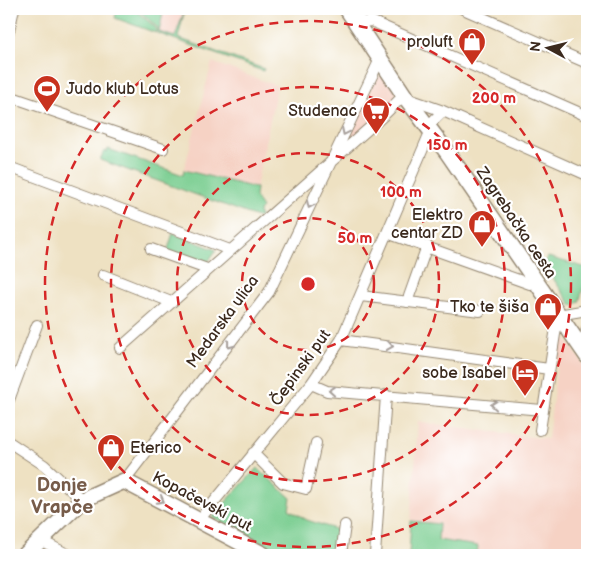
<svg xmlns="http://www.w3.org/2000/svg" width="596" height="564" viewBox="0 0 596 564" font-family="'Balsamiq Sans',sans-serif">
	<style>
		.built { fill: #f6d2c4 }
		.green { fill: #7ace91; stroke: #5a7c58 }
		.lines { fill: none; stroke-linecap: round; stroke-linejoin: round }
		.street-casing { stroke: #948670; stroke-width: 12 }
		.secondary-casing { stroke: #948670; stroke-width: 18 }
		.street { stroke: #fff; stroke-width: 10 }
		.secondary { stroke: #fff; stroke-width: 15 }
		.oneway { stroke: #a79f9a }
		.ring { fill: none; stroke: #d62828; stroke-width: 2.5; stroke-dasharray: 9 6 }
		.labels { text-anchor: middle; dominant-baseline: central; stroke-width: 4.5; stroke-linejoin: round; paint-order: stroke }
		.poi-label { font-size: 16px; fill: #3b2a1e; stroke: #fff; text-anchor: end }
		.street-label { font-size: 16px; fill: #3b2a1e; stroke: #fff }
		.quarter-label { font-size: 19px; font-weight: bold; fill: #765b49; stroke: #fff }
		.centre { fill: #d62828; stroke: #fff; stroke-width: 2.5 }
		.ring-label { font-size: 15px; text-anchor: middle; font-weight: bold; fill: #d62828; stroke: #fff; stroke-width: 4.5; stroke-linejoin: round; paint-order: stroke }
	</style>
	<rect width="100%" height="100%" fill="#fff"/>
	<filter id="ink" filterUnits="userSpaceOnUse"><feTurbulence type="fractalNoise" baseFrequency=".02" numOctaves="2"/><feDisplacementMap in="SourceGraphic" scale="10" xChannelSelector="R" yChannelSelector="G"/><feConvolveMatrix kernelMatrix="1 2 1 2 8 2 1 2 1" color-interpolation-filters="sRGB"/></filter>
	<filter id="wash" filterUnits="userSpaceOnUse"><feTurbulence type="fractalNoise" baseFrequency=".0096" numOctaves="4" result="noise"/><feDisplacementMap in="SourceGraphic" scale="20" xChannelSelector="R" yChannelSelector="G"/><feGaussianBlur stdDeviation="1.12" result="paint"/><feColorMatrix in="noise" values="0 0 0 0 0 0 0 0 0 0 0 0 0 0 0 0 0 1.4 0 .05"/><feComposite in="paint" operator="in"/></filter>
	<g filter="url(#wash)">
		<rect width="100%" height="100%" fill="#eee1c2"/>
		<path class="built" d="M 144,9 L 185,9 L 175,37 L 159,32 L 163,13 Z
			M 212,62 L 277,86 L 256,188 L 184,170 Z
			M 382,75 L 397,91 L 396,100 L 347,144 L 342,142 L 377,77 Z
			M 561,332 L 587,369 L 587,525 L 584,554 L 477,555 L 477,546 L 438,540 L 411,521 L 418,422 L 548,439 Z"/>
		<path class="green" d="M 117,9 L 134,9 L 156,28 L 156,33 L 115,18 Z
			M 137,9 L 163,13 L 159,32 L 175,37 L 185,9 L 178,38 L 264,69 L 263,71 L 157,33 L 158,28 Z
			M 108,149 L 183,175 L 184,170 L 256,188 L 255,197 L 262,208 L 259,211 L 260,218 L 100,160 L 104,151 L 107,152 Z
			M 173,233 L 216,250 L 206,265 L 167,252 Z
			M 548,257 L 587,268 L 587,276 L 579,302 L 572,306 L 544,265 Z
			M 257,468 L 291,498 L 289,509 L 307,520 L 338,530 L 335,555 L 286,555 L 212,517 Z
			M 411,521 L 439,524 L 438,540 L 478,546 L 477,555 L 409,555 Z"/>
	</g>
	<g filter="url(#ink)">
		<g class="lines">
			<defs>
				<path id="street" d="M 463,9 L 587,63
					M 353,17 L 367,9
					M 357,23 L 371,21 L 587,116
					M 9,31 L 14,9
					M 9,96 L 163,149
					M 443,111 L 587,175
					M 9,167 L 230,250
					M 387,233 L 530,284
					M 151,249 L 207,269
					M 103,275 L 171,302
					M 361,296 L 480,311
					M 407,302 L 427,246
					M 341,340 L 549,369
					M 120,348 L 383,116 L 401,98 L 406,98 L 443,111 L 428,126
					M 582,348 L 587,329
					M 311,384 L 327,391 L 542,410
					M 9,400 L 37,325
					M 540,430 L 558,315 L 587,310
					M 9,442 L 44,465 L 82,500
					M 253,453 L 283,483 L 306,489 L 316,443
					M 124,481 L 269,292 L 381,57
					M 199,520 L 311,384 L 341,340 L 428,137 L 433,133
					M 40,540 L 69,555
					M 341,555 L 345,525
					M 375,555 L 386,395"/>
				<path id="secondary" d="M 347,9 L 406,98 L 447,152 L 587,356
					M 25,555 L 82,500 L 124,481 L 264,555"/>
			</defs>
			<use href="#street" class="street-casing"/>
			<use href="#secondary" class="secondary-casing"/>
			<use href="#street" class="street"/>
			<use href="#secondary" class="secondary"/>
		</g>
		<defs><path id="oneway-chevron" d="M-2-3.5L2.5 0L-2 3.5" fill="none" stroke-width="1.6" stroke-linecap="round" stroke-linejoin="round" transform="scale(1.25)"/></defs>
		<g class="oneway">
			<use href="#oneway-chevron" transform="translate(345 132) rotate(116)"/>
			<use href="#oneway-chevron" transform="translate(310 205) rotate(115)"/>
			<use href="#oneway-chevron" transform="translate(230 345) rotate(128)"/>
			<use href="#oneway-chevron" transform="translate(390 346) rotate(8)"/>
			<use href="#oneway-chevron" transform="translate(332 391) rotate(-175)"/>
			<use href="#oneway-chevron" transform="translate(494 405) rotate(-175)"/>
			<use href="#oneway-chevron" transform="translate(161 500) rotate(28)"/>
		</g>
	</g>
	<g class="ring">
		<circle cx="308" cy="284" r="66"/>
		<circle cx="308" cy="284" r="131"/>
		<circle cx="308" cy="284" r="197"/>
		<circle cx="308" cy="284" r="263"/>
	</g>
	<defs>
		<symbol id="shop-pin" viewBox="-11 -11 22 30"><path d="M0 17L-7.5 6A9.5 9.5 0 1 1 7.5 6Z" fill="#c8321e" stroke="#fff"/><path d="M-5-2.5h2.3a2.7 3.5 0 0 1 5.4 0H5L5.5 6h-11ZM-1.5-2.5h3a1.5 2.3 0 0 0-3 0Z" fill="#fff"/></symbol>
		<symbol id="stadium-pin" viewBox="-11 -11 22 30"><path d="M0 17L-7.5 6A9.5 9.5 0 1 1 7.5 6Z" fill="#c8321e" stroke="#fff"/><path d="M0-5a6.5 5 0 1 0 0 10a6.5 5 0 1 0 0-10ZM-3.5-1.8h7v3.6h-7Z" fill="#fff"/></symbol>
		<symbol id="supermarket-pin" viewBox="-11 -11 22 30"><path d="M0 17L-7.5 6A9.5 9.5 0 1 1 7.5 6Z" fill="#c8321e" stroke="#fff"/><path d="M-6-5.5h2.5l.6 2H6L4.5 2H-2.5L-4.4-4H-6ZM-1.5 3.2a1.3 1.3 0 1 0 .1 0ZM3 3.2a1.3 1.3 0 1 0 .1 0Z" fill="#fff"/></symbol>
		<symbol id="hotel-pin" viewBox="-11 -11 22 30"><path d="M0 17L-7.5 6A9.5 9.5 0 1 1 7.5 6Z" fill="#c8321e" stroke="#fff"/><path d="M-6-4.5h1.5V1H6V5H4.5V3h-9V5H-6ZM-4 0a1.8 1.8 0 1 1 3.6 0ZM.5 0V-2.5h3Q6-2.5 6 0Z" fill="#fff"/></symbol>
	</defs>
	<g fill-rule="evenodd">
		<use href="#shop-pin" x="456" y="26" width="32" height="43"/>
		<use href="#stadium-pin" x="31" y="73" width="32" height="43"/>
		<use href="#supermarket-pin" x="360" y="95" width="32" height="43"/>
		<use href="#shop-pin" x="466" y="208" width="32" height="43"/>
		<use href="#shop-pin" x="532" y="291" width="32" height="43"/>
		<use href="#hotel-pin" x="509" y="357" width="32" height="43"/>
		<use href="#shop-pin" x="95" y="432" width="32" height="43"/>
	</g>
	<g class="labels">
		<g class="poi-label">
			<text x="453" y="42">proluft</text>
			<text x="66" y="89" text-anchor="start">Judo klub Lotus</text>
			<text x="357" y="111">Studenac</text>
			<text x="463" y="215">Elektro<tspan x="463" dy="18">centar ZD</tspan></text>
			<text x="529" y="307">Tko te šiša</text>
			<text x="506" y="373">sobe Isabel</text>
			<text x="130" y="448" text-anchor="start">Eterico</text>
		</g>
		<g class="street-label">
			<text transform="translate(516 223) rotate(56)">Zagrebačka cesta</text>
			<text transform="translate(223 322) rotate(-54)">Medarska ulica</text>
			<text transform="translate(301 368) rotate(-54)">Čepinski put</text>
			<text transform="translate(202 502) rotate(28)">Kopačevski put</text>
		</g>
		<g class="quarter-label">
			<text x="62" y="485">Donje<tspan x="62" dy="22">Vrapče</tspan></text>
		</g>
	</g>
	<circle cx="308" cy="284" r="8" class="centre"/>
	<g class="ring-label">
		<text x="494" y="103">200 m</text>
		<text x="447" y="150">150 m</text>
		<text x="401" y="197">100 m</text>
		<text x="355" y="243">50 m</text>
	</g>
	<rect width="596" height="564" fill="none" stroke="#fff" stroke-width="30"/>
	<g transform="translate(548 48) rotate(277)" stroke="#ffffff" stroke-width="4" paint-order="stroke">
	<path d="M0-4L9 19L0 12L-9 19Z" fill="#3b2a1e"/>
	<text y="-8" font-size="14" font-weight="bold" text-anchor="middle" fill="#3b2a1e">N</text>
	</g>
</svg>
